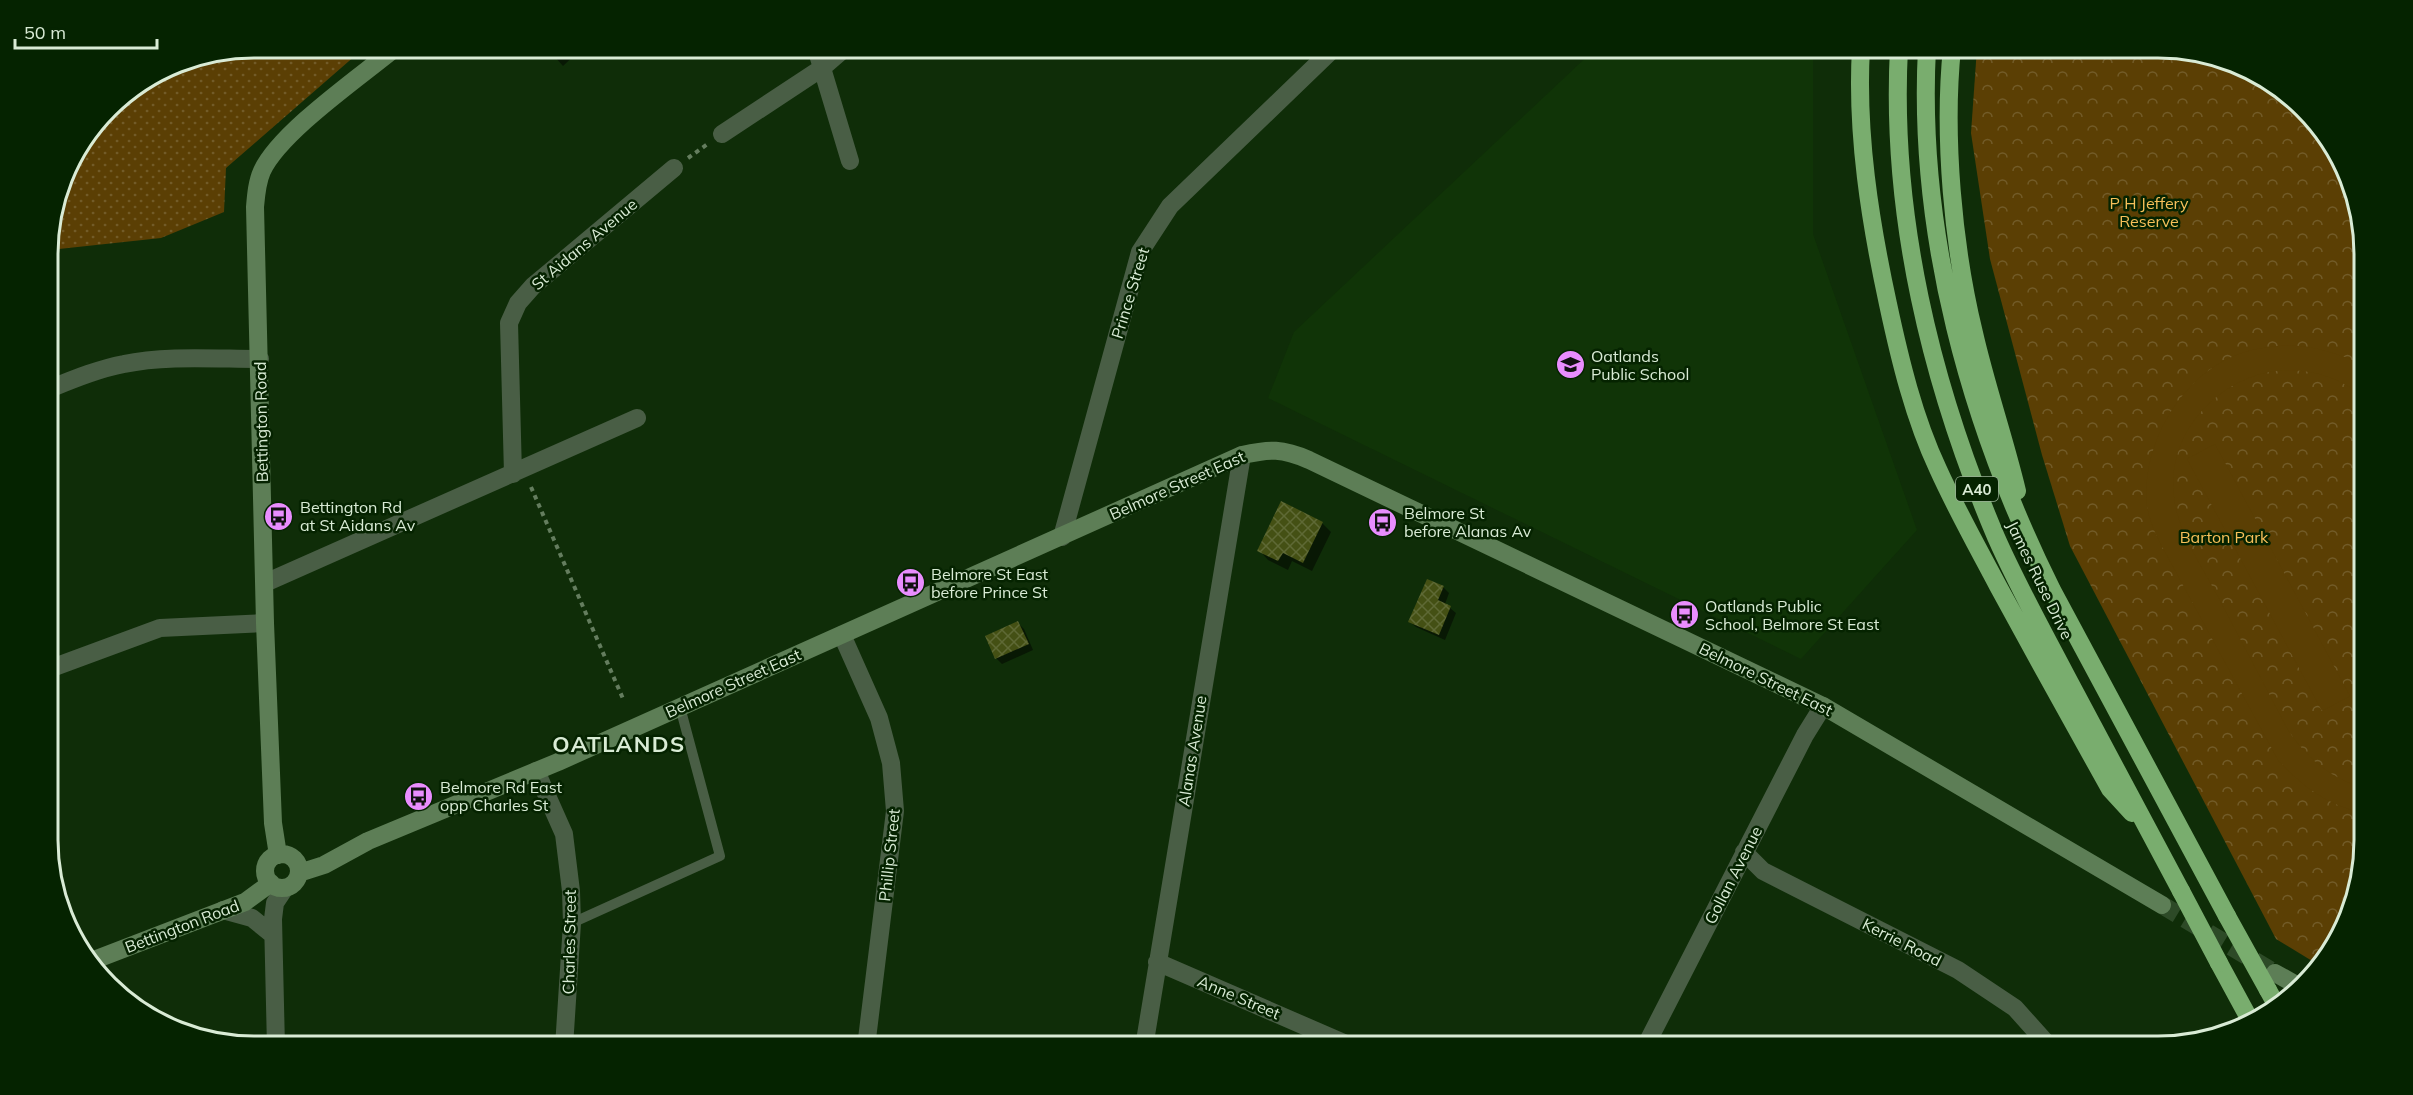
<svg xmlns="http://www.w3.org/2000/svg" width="2413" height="1095" viewBox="0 0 2413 1095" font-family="Mulish,sans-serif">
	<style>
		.built { fill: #103407 }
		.grass { fill: url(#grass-dots) }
		.park { fill: url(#park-crowns) }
		.garden { fill: #5b3f04 }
		.shadow { fill: #0007 }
		.building { fill: url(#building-cross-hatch) }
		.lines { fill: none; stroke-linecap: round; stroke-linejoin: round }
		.secondary-tunnel { stroke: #2d4a27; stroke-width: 18; stroke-dasharray: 18 9; stroke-linecap: butt }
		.path { stroke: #647d5e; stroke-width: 4; stroke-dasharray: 4.5 4.5; stroke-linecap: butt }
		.lane { stroke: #495e45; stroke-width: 10 }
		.street { stroke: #495e45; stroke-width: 18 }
		.secondary { stroke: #5d7e56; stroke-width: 18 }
		.highway { stroke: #79ad6e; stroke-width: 18 }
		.highway-bridge { stroke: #79ad6e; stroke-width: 18 }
		.labels { text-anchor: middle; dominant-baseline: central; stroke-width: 5; stroke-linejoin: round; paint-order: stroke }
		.shield { fill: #052300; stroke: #99af95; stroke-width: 1.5 }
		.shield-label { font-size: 15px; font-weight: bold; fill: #d9ebd5 }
		.park-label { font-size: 16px; fill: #f8c05a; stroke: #052300 }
		.street-label { font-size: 16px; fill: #d9ebd5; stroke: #052300 }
		.poi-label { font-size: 16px; fill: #d9ebd5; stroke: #052300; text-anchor: start }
		.district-label { font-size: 22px; font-weight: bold; letter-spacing: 1.5px; fill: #d9ebd5; stroke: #052300 }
		.rim { fill: none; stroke: #d9ebd5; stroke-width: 3 }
	</style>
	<defs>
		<pattern id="grass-dots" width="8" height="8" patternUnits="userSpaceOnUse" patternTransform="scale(1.5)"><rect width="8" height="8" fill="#5b3f04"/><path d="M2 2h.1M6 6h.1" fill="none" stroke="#725b28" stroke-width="1.8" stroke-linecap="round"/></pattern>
		<pattern id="park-crowns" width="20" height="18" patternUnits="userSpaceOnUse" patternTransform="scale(1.5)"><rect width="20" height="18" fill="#5b3f04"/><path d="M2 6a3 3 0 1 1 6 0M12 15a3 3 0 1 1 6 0" fill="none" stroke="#725b28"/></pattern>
		<pattern id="building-cross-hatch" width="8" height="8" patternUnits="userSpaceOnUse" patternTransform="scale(1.5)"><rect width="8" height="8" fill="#445014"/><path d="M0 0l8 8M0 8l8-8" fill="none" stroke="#5e6935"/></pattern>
	</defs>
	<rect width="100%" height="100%" fill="#0f2d08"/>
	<path class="built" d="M 1596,48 L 1813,48 L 1813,234 L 1917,530 L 1801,659 L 1268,398 L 1294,332 Z"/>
	<path class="grass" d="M 254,48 L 364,48 L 226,168 L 224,212 L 161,238 L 59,249 L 48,253 L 48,240 L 69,163 L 118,99 L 176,64 Z"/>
	<path class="park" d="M 1977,48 L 2159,48 L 2238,64 L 2323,129 L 2363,228 L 2365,841 L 2349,920 L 2322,967 L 2276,939 L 2070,546 L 2042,455 L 1990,259 L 1971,133 Z"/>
	<path class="garden" d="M 2289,345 C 2316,347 2340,353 2364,366 L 2364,398 C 2336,372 2292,364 2257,375 C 2205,392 2167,441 2174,497 C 2178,532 2200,563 2216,593 C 2240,639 2264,684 2288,730 C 2308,760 2331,778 2365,789 L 2365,813 C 2330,807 2301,786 2278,760 L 2159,541 C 2154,530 2149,519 2147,506 C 2141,445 2181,375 2239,354 C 2255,348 2272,347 2289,345 Z
		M 2215,444 L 2350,696 L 2322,711 L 2187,459 Z"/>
	<path class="shadow" d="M 547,48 L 582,48 L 563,66 Z
		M 1322,523 L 1331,532 L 1312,571 L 1292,561 L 1288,570 L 1268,560 L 1259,550 Z
		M 1443,587 L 1449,593 L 1445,604 L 1456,613 L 1445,640 L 1416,627 L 1410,622 Z
		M 1018,623 L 1024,629 L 1033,650 L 1002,664 L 996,658 Z"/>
	<path class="building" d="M 1281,501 L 1323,522 L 1303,563 L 1283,553 L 1278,561 L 1257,551 Z
		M 1427,579 L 1444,586 L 1438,600 L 1451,606 L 1439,635 L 1408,622 Z
		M 1018,621 L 1029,644 L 995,659 L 985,636 Z"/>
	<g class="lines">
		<path class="secondary-tunnel" d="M 2162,905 L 2275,973"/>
		<path class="path" d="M 688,158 L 709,143
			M 531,487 L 624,701"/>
		<path class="lane" d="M 572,923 L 720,856 L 680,707"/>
		<path class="street" d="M 816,48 L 850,161
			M 722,134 L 822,68 L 845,48
			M 49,389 C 74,379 98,369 124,364 C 164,355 218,359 260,359
			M 513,474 L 509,323 L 518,303 L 533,286 L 674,168
			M 1062,537 L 1140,252 L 1170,206 L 1334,48
			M 265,583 L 637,418
			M 842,635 L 879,718 L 891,763 L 895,811 L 866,1047
			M 49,669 L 160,628 L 265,623
			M 536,771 L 564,834 L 571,891 L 572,923 L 564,1047
			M 1744,852 L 1763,871 L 1958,970 L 2015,1008 L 2050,1047
			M 223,910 L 252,918 L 273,935
			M 1157,962 L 1353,1047
			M 276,1047 L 273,919 L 275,903 L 285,888
			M 1144,1047 L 1242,455
			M 1645,1047 L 1805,735 L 1823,706"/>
		<path class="secondary" d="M265 871a17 17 0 1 1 34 0a17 17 0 1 1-34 0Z
			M 278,855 L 273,823 L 265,623 L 255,207 C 256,195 257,182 262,171 C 280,132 360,77 395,48
			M 299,873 L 324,865 L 368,841 L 558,762 L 1242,455 C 1270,449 1282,448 1309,460 L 1823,706 L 2162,905
			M 89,962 L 245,902 L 271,883
			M 2275,973 L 2300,987"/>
		<path class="highway" d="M 1861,48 C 1856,133 1870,221 1888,304 C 1900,360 1914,418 1938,469 C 1956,509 1978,548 1998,586 C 2035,654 2072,721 2110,789 L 2132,813
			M 1899,48 C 1890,215 1931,384 1996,537 C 2018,587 2045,635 2070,683 C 2107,752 2144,822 2181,891
			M 1927,48 C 1917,234 1970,425 2052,590 L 2227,916
			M 1952,48 C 1943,136 1953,247 1974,333 C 1986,386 2004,437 2017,491
			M 2219,963 L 2250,1020
			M 2268,990 L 2278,1008"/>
		<path class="highway-bridge" d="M 2181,891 L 2219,963
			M 2227,916 L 2268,990"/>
	</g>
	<defs>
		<symbol id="school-disc" viewBox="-11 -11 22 22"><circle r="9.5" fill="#e98dfe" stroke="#052300"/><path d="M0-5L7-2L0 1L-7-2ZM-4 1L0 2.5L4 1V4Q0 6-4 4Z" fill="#111"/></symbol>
		<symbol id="bus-disc" viewBox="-11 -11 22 22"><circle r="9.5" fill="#e98dfe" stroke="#052300"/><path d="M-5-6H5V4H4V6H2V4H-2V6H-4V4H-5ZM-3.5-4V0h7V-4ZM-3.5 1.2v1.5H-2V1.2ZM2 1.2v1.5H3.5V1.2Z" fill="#111"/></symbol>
	</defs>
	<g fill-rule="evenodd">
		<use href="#school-disc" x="1554" y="348" width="33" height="33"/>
		<use href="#bus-disc" x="262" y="500" width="33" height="33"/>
		<use href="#bus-disc" x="1366" y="506" width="33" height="33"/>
		<use href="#bus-disc" x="894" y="566" width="33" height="33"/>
		<use href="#bus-disc" x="1668" y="598" width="33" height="33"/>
		<use href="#bus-disc" x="402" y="780" width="33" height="33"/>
	</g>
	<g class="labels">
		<rect class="shield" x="1956" y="477" width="42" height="24" rx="4.5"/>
		<g class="shield-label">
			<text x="1977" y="489">A40</text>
		</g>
		<g class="park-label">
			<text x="2149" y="203">P H Jeffery<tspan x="2149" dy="18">Reserve</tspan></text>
			<text x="2224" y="537">Barton Park</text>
		</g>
		<g class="street-label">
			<text transform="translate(584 244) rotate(-40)">St Aidans Avenue</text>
			<text transform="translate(1130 293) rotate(-73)">Prince Street</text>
			<text transform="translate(261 422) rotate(-91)">Bettington Road</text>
			<text transform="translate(1177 485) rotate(-24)">Belmore Street East</text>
			<text transform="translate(2040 580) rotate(64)">James Ruse Drive</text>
			<text transform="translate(1766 679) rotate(26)">Belmore Street East</text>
			<text transform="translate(733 683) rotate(-24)">Belmore Street East</text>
			<text transform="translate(1192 751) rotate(-81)">Alanas Avenue</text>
			<text transform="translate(889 855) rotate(-84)">Phillip Street</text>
			<text transform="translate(1733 875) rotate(-63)">Gollan Avenue</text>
			<text transform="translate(182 926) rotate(-21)">Bettington Road</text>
			<text transform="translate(569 942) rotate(-89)">Charles Street</text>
			<text transform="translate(1902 942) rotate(27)">Kerrie Road</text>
			<text transform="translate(1239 997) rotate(23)">Anne Street</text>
		</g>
		<g class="poi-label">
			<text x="1591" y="356">Oatlands<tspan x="1591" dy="18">Public School</tspan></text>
			<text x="300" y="507">Bettington Rd<tspan x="300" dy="18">at St Aidans Av</tspan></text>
			<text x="1404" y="513">Belmore St<tspan x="1404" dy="18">before Alanas Av</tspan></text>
			<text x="931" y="574">Belmore St East<tspan x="931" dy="18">before Prince St</tspan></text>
			<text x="1705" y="606">Oatlands Public<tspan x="1705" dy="18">School, Belmore St East</tspan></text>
			<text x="440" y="787">Belmore Rd East<tspan x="440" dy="18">opp Charles St</tspan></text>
		</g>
		<g class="district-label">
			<text x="619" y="744">OATLANDS</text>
		</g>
	</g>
	<path d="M0 0H2413V1095H0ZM254 58H2158A196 196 0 0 1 2354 254V840A196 196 0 0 1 2158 1036H254A196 196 0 0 1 58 840V254A196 196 0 0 1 254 58Z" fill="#052300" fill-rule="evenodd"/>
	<path class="rim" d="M254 58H2158A196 196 0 0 1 2354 254V840A196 196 0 0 1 2158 1036H254A196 196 0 0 1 58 840V254A196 196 0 0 1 254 58Z"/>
	<path d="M15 39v9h142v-9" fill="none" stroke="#d9ebd5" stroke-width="3"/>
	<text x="24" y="39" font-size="18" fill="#d9ebd5" stroke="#052300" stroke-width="4.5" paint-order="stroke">50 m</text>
</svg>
